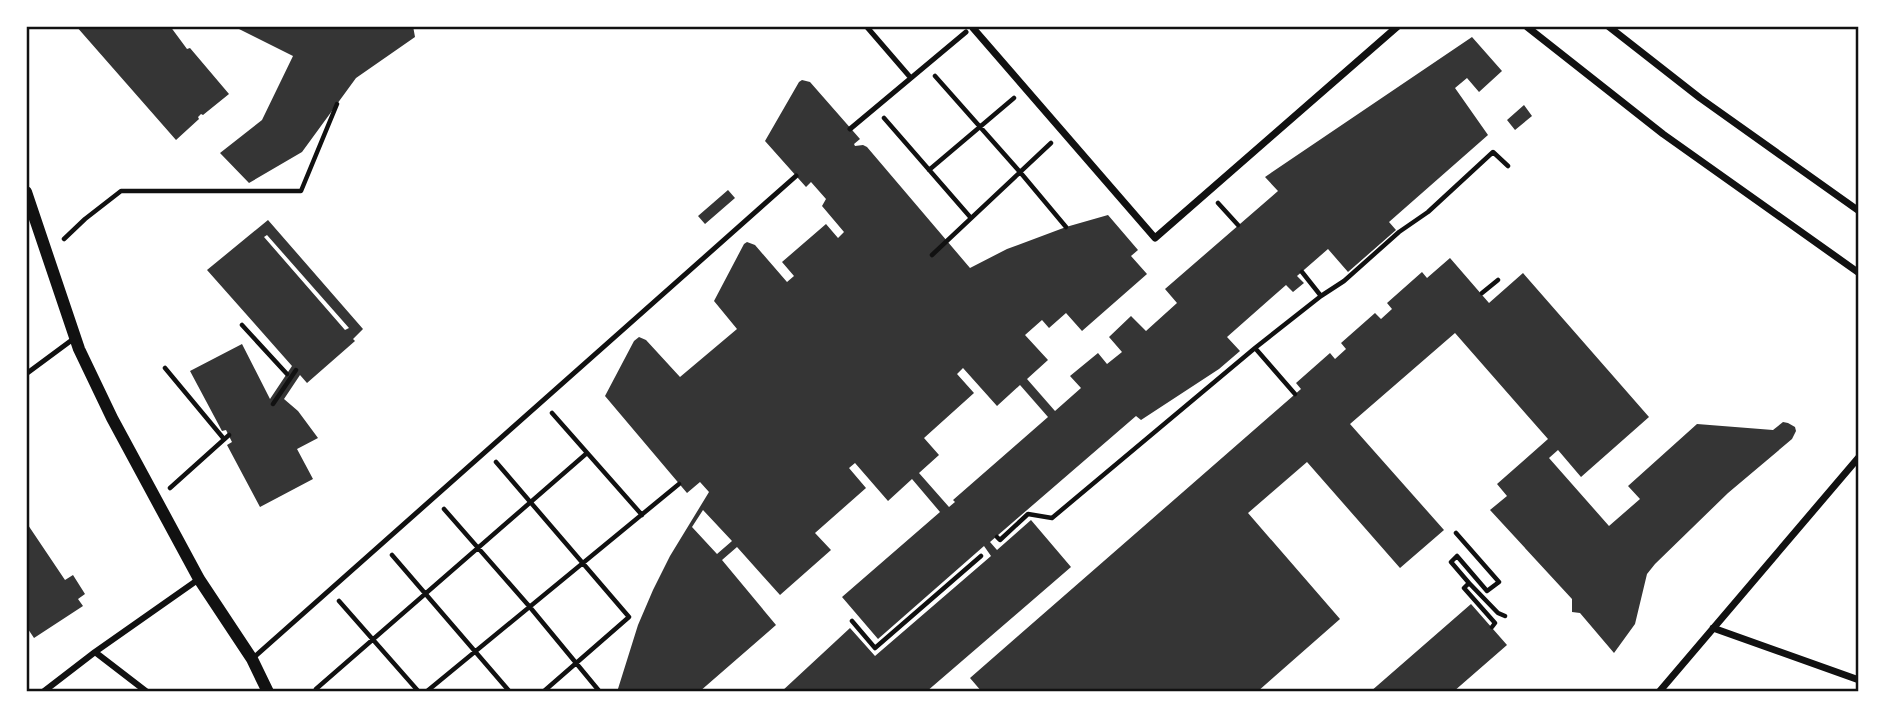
<svg xmlns="http://www.w3.org/2000/svg" width="1885" height="718" viewBox="0 0 1885 718" font-family="'Asap Condensed',sans-serif">
	<style>
		.building { fill: #353535; fill-rule: evenodd }
		.lines { fill: none; stroke-linecap: round; stroke-linejoin: round }
		.path { stroke: #111; stroke-width: 4.5 }
		.service { stroke: #111; stroke-width: 5 }
		.pedestrian { stroke: #111; stroke-width: 6 }
		.minor { stroke: #111; stroke-width: 7 }
		.tertiary { stroke: #111; stroke-width: 12 }
		.neatline { fill: none; stroke: #111; stroke-width: 2.5 }
	</style>
	<rect width="100%" height="100%" fill="#fff"/>
	<path class="building" d="M 76,26 L 170,26 L 187,49 L 190,48 L 229,94 L 203,115 L 201,114 L 198,117 L 199,119 L 176,140 Z
		M 240,26 L 413,26 L 415,37 L 356,78 L 302,152 L 249,183 L 220,153 L 262,120 L 293,56 L 239,29 Z
		M 1472,37 L 1502,71 L 1479,92 L 1467,78 L 1455,88 L 1488,135 L 1389,222 L 1396,230 L 1348,272 L 1328,249 L 1297,276 L 1304,283 L 1293,292 L 1286,285 L 1227,337 L 1240,351 L 1219,369 L 1141,420 L 1136,416 L 990,542 L 997,550 L 1031,520 L 1071,567 L 926,692 L 781,692 L 850,628 L 875,656 L 991,556 L 984,546 L 878,639 L 842,597 L 940,512 L 912,479 L 888,501 L 855,463 L 849,468 L 866,488 L 815,533 L 831,550 L 780,595 L 737,547 L 722,560 L 776,625 L 699,692 L 617,692 L 638,625 L 653,590 L 670,556 L 709,492 L 700,482 L 687,493 L 605,396 L 634,341 L 639,337 L 646,340 L 680,377 L 737,329 L 714,301 L 744,244 L 747,242 L 755,245 L 787,282 L 794,276 L 782,262 L 826,224 L 838,238 L 844,232 L 822,206 L 826,199 L 811,182 L 806,187 L 765,141 L 799,82 L 802,80 L 810,82 L 860,139 L 854,144 L 855,146 L 863,145 L 867,147 L 970,268 L 1007,249 L 1066,227 L 1108,215 L 1138,250 L 1131,256 L 1147,274 L 1082,331 L 1066,313 L 1049,328 L 1042,320 L 1025,335 L 1048,360 L 1027,379 L 1055,411 L 1081,388 L 1070,376 L 1098,353 L 1107,364 L 1122,352 L 1109,337 L 1131,316 L 1146,331 L 1177,303 L 1165,289 L 1278,191 L 1265,177 ZM 963,368 L 997,406 L 1020,385 L 1048,417 L 953,500 L 955,502 L 949,507 L 919,473 L 939,455 L 924,438 L 974,393 L 957,374 ZM 703,510 L 732,541 L 717,554 L 692,527 Z
		M 1524,105 L 1532,116 L 1515,130 L 1507,120 Z
		M 728,190 L 735,198 L 705,224 L 698,216 Z
		M 268,220 L 363,329 L 353,339 L 355,341 L 307,383 L 300,375 L 284,399 L 298,411 L 318,438 L 297,449 L 313,479 L 260,507 L 227,445 L 232,442 L 226,430 L 222,431 L 190,371 L 242,344 L 270,399 L 292,366 L 207,270 ZM 267,235 L 349,328 L 345,330 L 264,237 Z
		M 1450,258 L 1489,303 L 1523,273 L 1649,417 L 1581,477 L 1558,450 L 1549,458 L 1609,526 L 1640,499 L 1628,486 L 1697,424 L 1773,430 L 1783,422 L 1788,423 L 1795,427 L 1796,431 L 1792,439 L 1728,493 L 1655,564 L 1647,574 L 1635,624 L 1614,653 L 1580,613 L 1572,612 L 1572,599 L 1490,510 L 1507,496 L 1497,484 L 1548,439 L 1455,333 L 1350,424 L 1444,530 L 1400,568 L 1307,462 L 1248,513 L 1340,619 L 1257,692 L 982,692 L 970,678 L 1301,389 L 1296,383 L 1330,353 L 1335,359 L 1346,349 L 1341,343 L 1375,313 L 1381,319 L 1392,309 L 1387,303 L 1422,272 L 1427,278 Z
		M 26,522 L 65,580 L 73,575 L 85,594 L 78,599 L 83,606 L 34,638 L 26,626 Z
		M 1471,604 L 1507,645 L 1453,692 L 1370,692 Z"/>
	<g class="lines">
		<path class="path" d="M 935,76 L 1020,172 L 1066,227
			M 884,118 L 971,218
			M 929,170 L 1014,98
			M 1218,203 L 1238,225
			M 64,239 L 85,219 L 121,191 L 301,191 L 337,104
			M 932,255 L 1051,143
			M 1302,272 L 1321,296
			M 1482,293 L 1498,280
			M 242,325 L 287,374
			M 1255,348 L 1295,394
			M 165,368 L 224,439
			M 273,404 L 296,370
			M 552,413 L 642,515
			M 496,462 L 629,617 L 543,692
			M 170,488 L 229,435
			M 444,509 L 529,606 L 600,692
			M 1456,533 L 1499,582 L 1487,591 L 1457,556 L 1451,562 L 1469,583 L 1464,588 L 1495,623 L 1492,627
			M 997,537 L 1000,540 L 1028,514 L 1052,518 L 1255,348 L 1321,296 L 1344,281 L 1399,232 L 1428,212 L 1493,152 L 1508,166
			M 392,555 L 510,692
			M 1469,583 L 1498,613 L 1505,616
			M 339,601 L 419,692
			M 852,621 L 875,648 L 981,556
			M 316,689 L 587,453
			M 426,692 L 679,484"/>
		<path class="service" d="M 866,26 L 910,77
			M 850,129 L 966,32
			M 26,374 L 76,337
			M 252,659 L 796,176"/>
		<path class="pedestrian" d="M 95,652 L 199,579
			M 43,692 L 95,652 L 147,692"/>
		<path class="minor" d="M 976,26 L 973,28 L 1155,238 L 1398,26
			M 1526,26 L 1663,134 L 1859,273
			M 1608,26 L 1700,98 L 1859,211
			M 1713,628 L 1859,680
			M 1659,692 L 1859,457"/>
		<path class="tertiary" d="M 26,192 L 79,349 L 112,418 L 199,579 L 252,659 L 268,692"/>
	</g>
	<rect width="1885" height="718" fill="none" stroke="#ffffff" stroke-width="56"/>
	<rect x="28" y="28" width="1829" height="662" class="neatline"/>
</svg>
